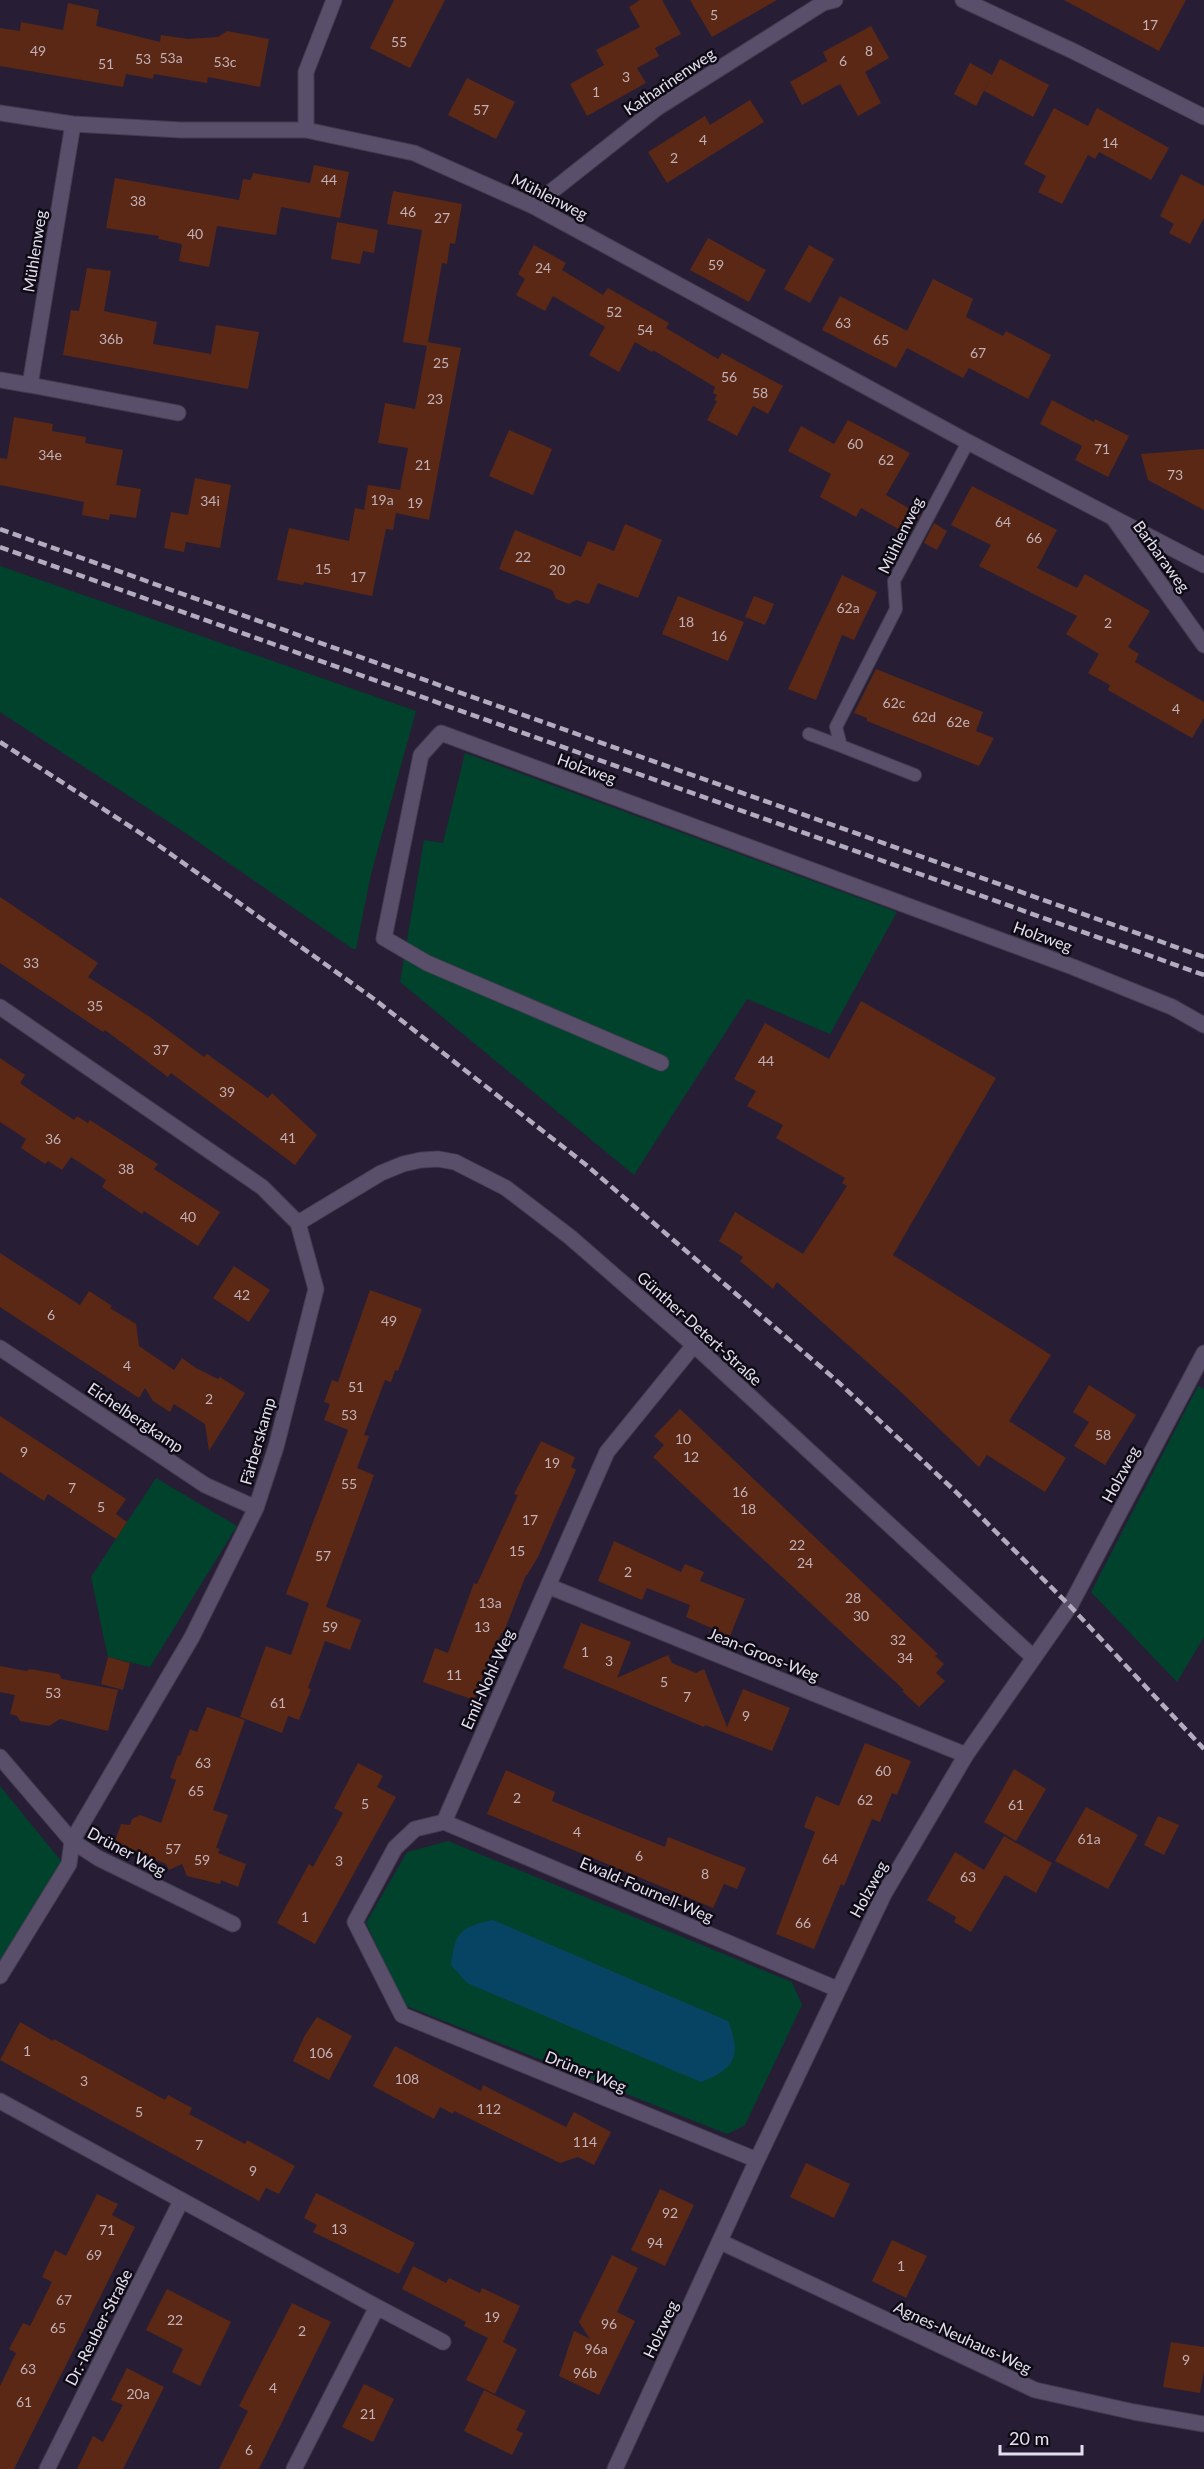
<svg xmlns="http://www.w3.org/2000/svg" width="1204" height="2469" viewBox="0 0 1204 2469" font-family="Lato,sans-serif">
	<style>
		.green { fill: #01422d }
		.water { fill: #074464 }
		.building { fill: #5a2814 }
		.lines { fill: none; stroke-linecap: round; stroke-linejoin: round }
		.lane-casing { stroke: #433c4f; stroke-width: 14 }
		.street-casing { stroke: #433c4f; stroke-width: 17 }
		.lane { stroke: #594f6a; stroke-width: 12 }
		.street { stroke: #594f6a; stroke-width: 15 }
		.rail { stroke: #b2acbe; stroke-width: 4.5; stroke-dasharray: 9 4.5; stroke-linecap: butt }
		.labels { text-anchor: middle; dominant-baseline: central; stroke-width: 5; stroke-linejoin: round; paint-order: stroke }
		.number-label { font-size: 14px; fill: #c2b1b8 }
		.street-label { font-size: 16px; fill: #e4dfef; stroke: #0f0b15 }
	</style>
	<rect width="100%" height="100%" fill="#271e36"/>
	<path class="green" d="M 0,566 L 416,711 L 371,874 L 356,949 L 353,949 L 181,830 L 0,712 Z
		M 465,753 L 897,912 L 830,1034 L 747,999 L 634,1175 L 400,982 L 424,840 L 443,843 Z
		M 1198,1386 L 1204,1389 L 1204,1637 L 1177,1682 L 1091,1592 Z
		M 156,1478 L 237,1526 L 150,1667 L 108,1657 L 91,1577 Z
		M 0,1786 L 62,1862 L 0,1963 Z
		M 448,1841 L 792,1982 L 802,2005 L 745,2125 L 727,2134 L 404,2005 L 366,1923 L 407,1852 Z"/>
	<path class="water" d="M 493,1920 L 728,2021 C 742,2055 735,2069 701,2082 L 467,1983 L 451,1965 C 455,1931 461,1927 493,1920 Z"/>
	<path class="building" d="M 394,0 L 445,0 L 410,68 L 370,48 Z
		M 640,0 L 662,0 L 681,34 L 655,48 L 659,56 L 637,68 L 646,83 L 587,116 L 570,84 L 604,65 L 596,50 L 640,27 L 629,7 Z
		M 690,0 L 777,0 L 712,37 Z
		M 1064,0 L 1186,0 L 1159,51 Z
		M 68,3 L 99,10 L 96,26 L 160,42 L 161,35 L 188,39 L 218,37 L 227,31 L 269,39 L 260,87 L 208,77 L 207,83 L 154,74 L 153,79 L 126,74 L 123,87 L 0,66 L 0,28 L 20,31 L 21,22 L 63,30 Z
		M 871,26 L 889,58 L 865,72 L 881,103 L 858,116 L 840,84 L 802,105 L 790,82 L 827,61 L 823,52 Z
		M 1000,59 L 1049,85 L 1033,117 L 984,91 Z
		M 970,63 L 992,75 L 976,106 L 954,94 Z
		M 467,78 L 515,102 L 496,139 L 448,115 Z
		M 750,100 L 764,122 L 667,183 L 648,152 L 705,116 L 710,125 Z
		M 1054,108 L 1088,126 L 1097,108 L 1169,148 L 1151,180 L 1099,152 L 1095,159 L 1088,155 L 1062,204 L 1038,192 L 1046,176 L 1024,164 Z
		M 314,165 L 349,172 L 340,218 L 281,207 L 276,235 L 217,226 L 209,267 L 179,261 L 182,244 L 158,239 L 159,236 L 106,228 L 115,178 L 239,200 L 243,179 L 251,180 L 253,173 L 310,183 Z
		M 1181,174 L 1204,186 L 1204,218 L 1190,244 L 1169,233 L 1174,224 L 1160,216 Z
		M 393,191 L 462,204 L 455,244 L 450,243 L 447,264 L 442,263 L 428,342 L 461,348 L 429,520 L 396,513 L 393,530 L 386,529 L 372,596 L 304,582 L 303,585 L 277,580 L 289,528 L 349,541 L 355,508 L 364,510 L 368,485 L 400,490 L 408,448 L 378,443 L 385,403 L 415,409 L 427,346 L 403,342 L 422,230 L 387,224 Z
		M 337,222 L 378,230 L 374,253 L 363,251 L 360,264 L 331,259 Z
		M 708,238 L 766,270 L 749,302 L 690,270 Z
		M 534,245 L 566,263 L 562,270 L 603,295 L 608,288 L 669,323 L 666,328 L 718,359 L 722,353 L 783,386 L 768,414 L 753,406 L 737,436 L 707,420 L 717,401 L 714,400 L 717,395 L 713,393 L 715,387 L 653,350 L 652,352 L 635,342 L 619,372 L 589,355 L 605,327 L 553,296 L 545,311 L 516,295 L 525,279 L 518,274 Z
		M 809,245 L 834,259 L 810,303 L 784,289 Z
		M 87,268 L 111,271 L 104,311 L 157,322 L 153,344 L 211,354 L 216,325 L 259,332 L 248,389 L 63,355 L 71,310 L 79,311 Z
		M 933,279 L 973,299 L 966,317 L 1003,336 L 1006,331 L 1051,355 L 1028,399 L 969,368 L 963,378 L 907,348 L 896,368 L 822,330 L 840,296 L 907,331 Z
		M 1052,400 L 1094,422 L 1095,419 L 1129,436 L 1108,477 L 1075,460 L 1082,446 L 1040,424 Z
		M 14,417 L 53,424 L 52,431 L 86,437 L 85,443 L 123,450 L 116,485 L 141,489 L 136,518 L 110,514 L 109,520 L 82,515 L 84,502 L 0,485 L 0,458 L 7,459 Z
		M 848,420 L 910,453 L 886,495 L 920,515 L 909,535 L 861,508 L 856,517 L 820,497 L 831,474 L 788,451 L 801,426 L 834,444 Z
		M 509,430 L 552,449 L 533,495 L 489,476 Z
		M 1204,449 L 1204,510 L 1148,480 L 1141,454 Z
		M 195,478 L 231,485 L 220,548 L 186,542 L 184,552 L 164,548 L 171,512 L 188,515 Z
		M 972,486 L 1057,530 L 1037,568 L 1077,588 L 1085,574 L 1150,611 L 1128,647 L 1139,654 L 1135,662 L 1204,702 L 1204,718 L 1192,738 L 1108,690 L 1110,685 L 1088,673 L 1099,654 L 1066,634 L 1077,616 L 979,566 L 991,545 L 951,525 Z
		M 934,523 L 947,531 L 937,550 L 924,543 Z
		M 625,524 L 662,540 L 638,598 L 598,583 L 589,604 L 576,600 L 569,604 L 556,599 L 552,590 L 499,569 L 515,530 L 581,557 L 588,541 L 614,551 Z
		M 842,575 L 877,592 L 854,640 L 842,635 L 816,700 L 788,689 Z
		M 678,596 L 744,622 L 728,661 L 662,634 Z
		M 754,596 L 774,604 L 765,625 L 745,617 Z
		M 876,669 L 983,712 L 976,731 L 994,738 L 979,766 L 867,721 L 867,718 L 854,713 Z
		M 0,897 L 98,963 L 88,977 L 150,1017 L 204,1057 L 207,1054 L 268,1098 L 272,1093 L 317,1135 L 295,1165 L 171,1073 L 168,1077 L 105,1030 L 103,1032 L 0,963 Z
		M 861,1001 L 996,1078 L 893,1255 L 1051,1355 L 1009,1421 L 1066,1458 L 1045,1492 L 987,1455 L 979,1467 L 901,1392 L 777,1282 L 773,1289 L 740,1261 L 743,1257 L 719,1241 L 735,1212 L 803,1254 L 847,1186 L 842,1183 L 845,1178 L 776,1138 L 783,1125 L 747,1106 L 756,1091 L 734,1079 L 765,1023 L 829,1059 Z
		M 0,1058 L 25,1075 L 20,1083 L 34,1093 L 74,1120 L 77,1116 L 88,1123 L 90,1120 L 158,1164 L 154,1169 L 220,1212 L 198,1246 L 144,1211 L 142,1214 L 102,1187 L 106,1180 L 71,1157 L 62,1170 L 48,1161 L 45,1164 L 21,1148 L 26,1139 L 0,1122 Z
		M 0,1253 L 80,1305 L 89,1291 L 112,1306 L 110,1308 L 136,1324 L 139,1346 L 174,1370 L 182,1358 L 196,1368 L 218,1379 L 220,1377 L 245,1393 L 209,1451 L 205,1424 L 174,1404 L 170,1412 L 153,1401 L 145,1388 L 139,1398 L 0,1307 Z
		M 234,1266 L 270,1290 L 249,1322 L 213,1298 Z
		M 370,1290 L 422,1309 L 398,1371 L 395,1370 L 391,1382 L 385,1380 L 364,1435 L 369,1436 L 357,1468 L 374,1475 L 326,1607 L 361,1620 L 350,1650 L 325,1641 L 308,1688 L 311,1689 L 299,1720 L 288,1716 L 282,1733 L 240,1717 L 266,1646 L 291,1655 L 309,1603 L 286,1594 L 348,1430 L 324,1420 L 330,1404 L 324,1402 L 332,1380 L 338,1382 Z
		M 1089,1385 L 1136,1415 L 1105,1465 L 1074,1446 L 1089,1422 L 1073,1412 Z
		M 680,1409 L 938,1654 L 935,1656 L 944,1664 L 936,1673 L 945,1681 L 919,1707 L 902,1691 L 904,1690 L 653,1457 L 664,1445 L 654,1436 Z
		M 0,1416 L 126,1499 L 116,1514 L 127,1522 L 116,1539 L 48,1494 L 44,1501 L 0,1472 Z
		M 541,1441 L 575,1457 L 571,1467 L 576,1470 L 538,1557 L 527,1575 L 526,1575 L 503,1634 L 501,1633 L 497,1644 L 495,1644 L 474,1700 L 423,1682 L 435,1648 L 448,1653 L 474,1583 L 477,1584 L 518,1495 L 514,1494 Z
		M 614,1541 L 681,1572 L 685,1564 L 704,1572 L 700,1581 L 745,1599 L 730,1636 L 686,1617 L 690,1605 L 647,1588 L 642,1600 L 598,1581 Z
		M 581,1623 L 631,1642 L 617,1678 L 668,1655 L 672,1663 L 696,1673 L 704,1669 L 727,1727 L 743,1689 L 790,1708 L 772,1751 L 705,1725 L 704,1727 L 563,1668 Z
		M 108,1657 L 130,1663 L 123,1690 L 101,1684 Z
		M 0,1666 L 26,1671 L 30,1669 L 59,1674 L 62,1679 L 118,1690 L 108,1731 L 60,1719 L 49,1726 L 20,1721 L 17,1716 L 10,1714 L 15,1695 L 0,1692 Z
		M 207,1707 L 245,1720 L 213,1810 L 228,1815 L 216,1848 L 220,1849 L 218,1853 L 246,1864 L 238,1887 L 221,1880 L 220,1884 L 187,1876 L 182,1864 L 169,1870 L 166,1864 L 142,1855 L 115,1841 L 121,1824 L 130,1825 L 132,1819 L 140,1815 L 161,1823 L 176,1780 L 170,1778 L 178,1755 L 180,1756 L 190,1729 L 197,1732 Z
		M 865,1743 L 911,1761 L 897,1795 L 892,1793 L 880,1822 L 872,1819 L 844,1886 L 841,1884 L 814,1949 L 776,1934 L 815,1832 L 804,1827 L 816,1796 L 839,1806 Z
		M 358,1763 L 383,1776 L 377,1787 L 396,1797 L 315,1944 L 277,1923 L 309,1864 L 313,1867 L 343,1813 L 334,1808 Z
		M 1014,1769 L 1046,1789 L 1016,1841 L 984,1822 Z
		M 506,1770 L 555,1792 L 552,1801 L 615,1827 L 665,1847 L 668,1837 L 746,1868 L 737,1889 L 724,1884 L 713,1908 L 487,1814 Z
		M 1086,1807 L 1138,1835 L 1108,1889 L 1055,1861 Z
		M 1158,1816 L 1179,1825 L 1164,1855 L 1144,1845 Z
		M 1004,1836 L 1052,1863 L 1036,1893 L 1005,1875 L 971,1932 L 954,1922 L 956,1917 L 927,1900 L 955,1852 L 984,1870 Z
		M 317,2017 L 352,2036 L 329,2080 L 293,2061 L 305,2035 Z
		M 20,2022 L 53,2041 L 54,2039 L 165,2100 L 168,2095 L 192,2108 L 189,2114 L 245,2144 L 247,2140 L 295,2166 L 279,2194 L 266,2188 L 259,2201 L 0,2060 Z
		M 395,2046 L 481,2091 L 483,2085 L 566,2127 L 574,2112 L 611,2132 L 594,2165 L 578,2157 L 560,2163 L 454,2111 L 453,2114 L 440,2107 L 434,2119 L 373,2086 Z
		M 806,2163 L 850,2184 L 834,2218 L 790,2197 Z
		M 660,2189 L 694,2205 L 665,2266 L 631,2250 Z
		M 316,2193 L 415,2243 L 399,2274 L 313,2232 L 317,2225 L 304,2218 Z
		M 97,2194 L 118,2204 L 112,2215 L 135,2227 L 14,2469 L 0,2469 L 0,2386 L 16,2353 L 9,2349 L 23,2323 L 30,2326 L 52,2282 L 42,2277 L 55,2250 L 66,2256 Z
		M 892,2240 L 927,2256 L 906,2298 L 872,2281 Z
		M 612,2255 L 638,2268 L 617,2312 L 635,2321 L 599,2395 L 559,2376 L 574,2331 L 590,2339 L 579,2322 Z
		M 413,2266 L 446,2283 L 449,2278 L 480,2293 L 482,2288 L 520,2306 L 503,2342 L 517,2349 L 495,2394 L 466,2380 L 488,2338 L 464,2326 L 466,2322 L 402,2289 Z
		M 167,2289 L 231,2322 L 200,2386 L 172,2372 L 183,2349 L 146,2330 Z
		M 292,2303 L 331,2322 L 259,2469 L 219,2469 L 248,2411 L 239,2406 Z
		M 1171,2342 L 1204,2347 L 1204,2370 L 1200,2393 L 1163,2387 Z
		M 127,2368 L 164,2387 L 123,2469 L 77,2469 L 93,2436 L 103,2442 L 123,2405 L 111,2400 Z
		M 364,2384 L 394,2399 L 373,2442 L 342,2427 Z
		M 484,2390 L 526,2411 L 516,2430 L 523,2433 L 512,2455 L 464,2431 Z"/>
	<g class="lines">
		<defs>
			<path id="lane" d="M 809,734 L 841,746
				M 915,775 L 841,746 L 836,727 L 896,609 L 894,581 L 968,442"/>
			<path id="street" d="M 963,0 L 1073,51 L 1204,117
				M 0,113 L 73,124 L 181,130 L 306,130 L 414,153 L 533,206 L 968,442 L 1204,565
				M 73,124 L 30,385 L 178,413
				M 306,130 L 306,72 L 334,0
				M 533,206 L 657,108 L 823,3 L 835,0
				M 0,380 L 30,385
				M 1114,519 L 1204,645
				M 0,1007 L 262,1187 L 298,1223 L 316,1289 L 276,1447 L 256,1508 L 192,1637 L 72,1841 L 69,1864 L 0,1976
				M 661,1063 L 427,963 L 384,938 L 421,755 L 441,733 L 1073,967 L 1172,1007 L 1204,1025
				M 298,1223 L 381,1173 L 403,1164 L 421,1160 L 438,1159 L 455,1162 L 506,1188 L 570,1237 L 694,1345 L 1033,1657
				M 0,1348 L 205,1485 L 256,1508
				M 548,1586 L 966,1755
				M 0,1757 L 72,1841 L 98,1858 L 233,1924
				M 444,1822 L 415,1829 L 395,1848 L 355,1922 L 402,2015 L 757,2160
				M 444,1822 L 607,1452 L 694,1345
				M 444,1822 L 837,1989
				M 0,2101 L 377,2307 L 294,2469
				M 721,2242 L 1035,2390 L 1134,2412 L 1204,2424
				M 377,2307 L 443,2342
				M 47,2469 L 181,2201
				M 615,2469 L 757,2160 L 884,1894 L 966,1755 L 1070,1606 L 1204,1353"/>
		</defs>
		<use href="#lane" class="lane-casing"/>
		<use href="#street" class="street-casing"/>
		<use href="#lane" class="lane"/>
		<use href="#street" class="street"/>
		<path class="rail" d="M 0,529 L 1204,957
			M 0,547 L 1204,975
			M 0,742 L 151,840 L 374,999 L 585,1164 L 836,1380 L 955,1491 L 1070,1606 L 1204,1749"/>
	</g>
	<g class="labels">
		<g class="number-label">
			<text x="714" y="14">5</text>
			<text x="1150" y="24">17</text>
			<text x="399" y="41">55</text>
			<text x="38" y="50">49</text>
			<text x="869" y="50">8</text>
			<text x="171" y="57">53a</text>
			<text x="143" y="58">53</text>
			<text x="843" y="60">6</text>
			<text x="225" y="61">53c</text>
			<text x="106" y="63">51</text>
			<text x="626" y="76">3</text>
			<text x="596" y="91">1</text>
			<text x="481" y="109">57</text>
			<text x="703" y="139">4</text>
			<text x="1110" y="142">14</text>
			<text x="674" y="157">2</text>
			<text x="329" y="179">44</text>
			<text x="138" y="200">38</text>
			<text x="408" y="211">46</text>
			<text x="442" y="217">27</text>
			<text x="195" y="233">40</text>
			<text x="716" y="264">59</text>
			<text x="543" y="267">24</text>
			<text x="614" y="311">52</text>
			<text x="843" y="322">63</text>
			<text x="645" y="329">54</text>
			<text x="111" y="338">36b</text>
			<text x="881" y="339">65</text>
			<text x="978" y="352">67</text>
			<text x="441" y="362">25</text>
			<text x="729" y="376">56</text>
			<text x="760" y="392">58</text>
			<text x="435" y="398">23</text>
			<text x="855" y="443">60</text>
			<text x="1102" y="448">71</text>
			<text x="50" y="454">34e</text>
			<text x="886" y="459">62</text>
			<text x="423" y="464">21</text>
			<text x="1175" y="474">73</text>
			<text x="382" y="499">19a</text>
			<text x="210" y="500">34i</text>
			<text x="415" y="502">19</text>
			<text x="1003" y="521">64</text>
			<text x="1034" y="537">66</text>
			<text x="523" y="556">22</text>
			<text x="323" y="568">15</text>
			<text x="557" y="569">20</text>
			<text x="358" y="576">17</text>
			<text x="848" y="607">62a</text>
			<text x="686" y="621">18</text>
			<text x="1108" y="622">2</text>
			<text x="719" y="635">16</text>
			<text x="894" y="702">62c</text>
			<text x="1176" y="708">4</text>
			<text x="924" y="716">62d</text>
			<text x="958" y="721">62e</text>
			<text x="31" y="962">33</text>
			<text x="95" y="1005">35</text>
			<text x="161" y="1049">37</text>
			<text x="766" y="1060">44</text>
			<text x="227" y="1091">39</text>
			<text x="288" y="1137">41</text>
			<text x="53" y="1138">36</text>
			<text x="126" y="1168">38</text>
			<text x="188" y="1216">40</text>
			<text x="242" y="1294">42</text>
			<text x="51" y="1314">6</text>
			<text x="389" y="1320">49</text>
			<text x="127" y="1365">4</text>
			<text x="356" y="1386">51</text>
			<text x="209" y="1398">2</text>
			<text x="349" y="1414">53</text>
			<text x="1103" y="1434">58</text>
			<text x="683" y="1438">10</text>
			<text x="24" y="1451">9</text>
			<text x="691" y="1456">12</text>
			<text x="552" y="1462">19</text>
			<text x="349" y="1483">55</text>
			<text x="72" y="1487">7</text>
			<text x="740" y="1491">16</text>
			<text x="101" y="1506">5</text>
			<text x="748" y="1508">18</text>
			<text x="530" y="1519">17</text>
			<text x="797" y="1544">22</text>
			<text x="517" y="1550">15</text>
			<text x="323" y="1555">57</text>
			<text x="805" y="1562">24</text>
			<text x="628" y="1571">2</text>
			<text x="853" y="1597">28</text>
			<text x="490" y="1602">13a</text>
			<text x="861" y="1615">30</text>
			<text x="330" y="1626">59</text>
			<text x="482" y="1626">13</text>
			<text x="898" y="1639">32</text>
			<text x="585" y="1651">1</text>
			<text x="905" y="1657">34</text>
			<text x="609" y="1660">3</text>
			<text x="454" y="1674">11</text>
			<text x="664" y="1681">5</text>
			<text x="53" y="1692">53</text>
			<text x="687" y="1696">7</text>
			<text x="278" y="1702">61</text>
			<text x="746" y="1715">9</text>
			<text x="203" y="1762">63</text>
			<text x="883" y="1770">60</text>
			<text x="196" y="1790">65</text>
			<text x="517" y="1797">2</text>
			<text x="865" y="1799">62</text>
			<text x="365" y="1803">5</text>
			<text x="1016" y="1804">61</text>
			<text x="577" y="1831">4</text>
			<text x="1089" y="1838">61a</text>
			<text x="173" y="1848">57</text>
			<text x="639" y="1855">6</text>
			<text x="830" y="1858">64</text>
			<text x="202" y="1859">59</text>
			<text x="339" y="1860">3</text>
			<text x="705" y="1873">8</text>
			<text x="968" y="1876">63</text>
			<text x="305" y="1916">1</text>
			<text x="803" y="1922">66</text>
			<text x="27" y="2050">1</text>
			<text x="321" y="2052">106</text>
			<text x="407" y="2078">108</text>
			<text x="84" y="2080">3</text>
			<text x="489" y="2108">112</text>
			<text x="139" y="2111">5</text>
			<text x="585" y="2141">114</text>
			<text x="199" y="2144">7</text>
			<text x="253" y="2170">9</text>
			<text x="670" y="2212">92</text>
			<text x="339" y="2228">13</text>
			<text x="107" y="2229">71</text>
			<text x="655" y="2242">94</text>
			<text x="94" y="2254">69</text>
			<text x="901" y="2265">1</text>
			<text x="64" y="2299">67</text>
			<text x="492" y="2316">19</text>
			<text x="175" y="2319">22</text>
			<text x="609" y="2323">96</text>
			<text x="58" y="2327">65</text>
			<text x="302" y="2330">2</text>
			<text x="596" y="2348">96a</text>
			<text x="1186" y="2359">9</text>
			<text x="28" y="2368">63</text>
			<text x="585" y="2372">96b</text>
			<text x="273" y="2387">4</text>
			<text x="138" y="2393">20a</text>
			<text x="24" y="2401">61</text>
			<text x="368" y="2413">21</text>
			<text x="249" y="2449">6</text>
		</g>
		<g class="street-label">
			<text transform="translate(669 81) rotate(-34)">Katharinenweg</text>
			<text transform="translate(550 196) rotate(27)">Mühlenweg</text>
			<text transform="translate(34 251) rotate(-81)">Mühlenweg</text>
			<text transform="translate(900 535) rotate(-64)">Mühlenweg</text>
			<text transform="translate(1162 556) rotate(54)">Barbaraweg</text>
			<text transform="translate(587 768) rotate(20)">Holzweg</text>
			<text transform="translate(1043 936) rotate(20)">Holzweg</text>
			<text transform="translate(700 1328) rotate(42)">Günther-Detert-Straße</text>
			<text transform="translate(136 1417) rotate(34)">Eichelbergkamp</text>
			<text transform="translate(257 1441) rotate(-74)">Färberskamp</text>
			<text transform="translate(1120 1474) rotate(-62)">Holzweg</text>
			<text transform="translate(764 1654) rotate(22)">Jean-Groos-Weg</text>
			<text transform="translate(487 1679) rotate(-66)">Emil-Nohl-Weg</text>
			<text transform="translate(127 1851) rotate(28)">Drüner Weg</text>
			<text transform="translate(647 1889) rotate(23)">Ewald-Fournell-Weg</text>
			<text transform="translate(868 1889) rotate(-62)">Holzweg</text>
			<text transform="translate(586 2071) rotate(22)">Drüner Weg</text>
			<text transform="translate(98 2327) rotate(-63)">Dr.-Reuber-Straße</text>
			<text transform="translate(660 2329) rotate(-65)">Holzweg</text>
			<text transform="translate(963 2337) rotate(25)">Agnes-Neuhaus-Weg</text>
		</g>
	</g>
	<path d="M1000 2445v9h82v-9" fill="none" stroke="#e4dfef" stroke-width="3"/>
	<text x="1009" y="2445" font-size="18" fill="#e4dfef" stroke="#0f0b15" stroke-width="4.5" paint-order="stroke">20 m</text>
</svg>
